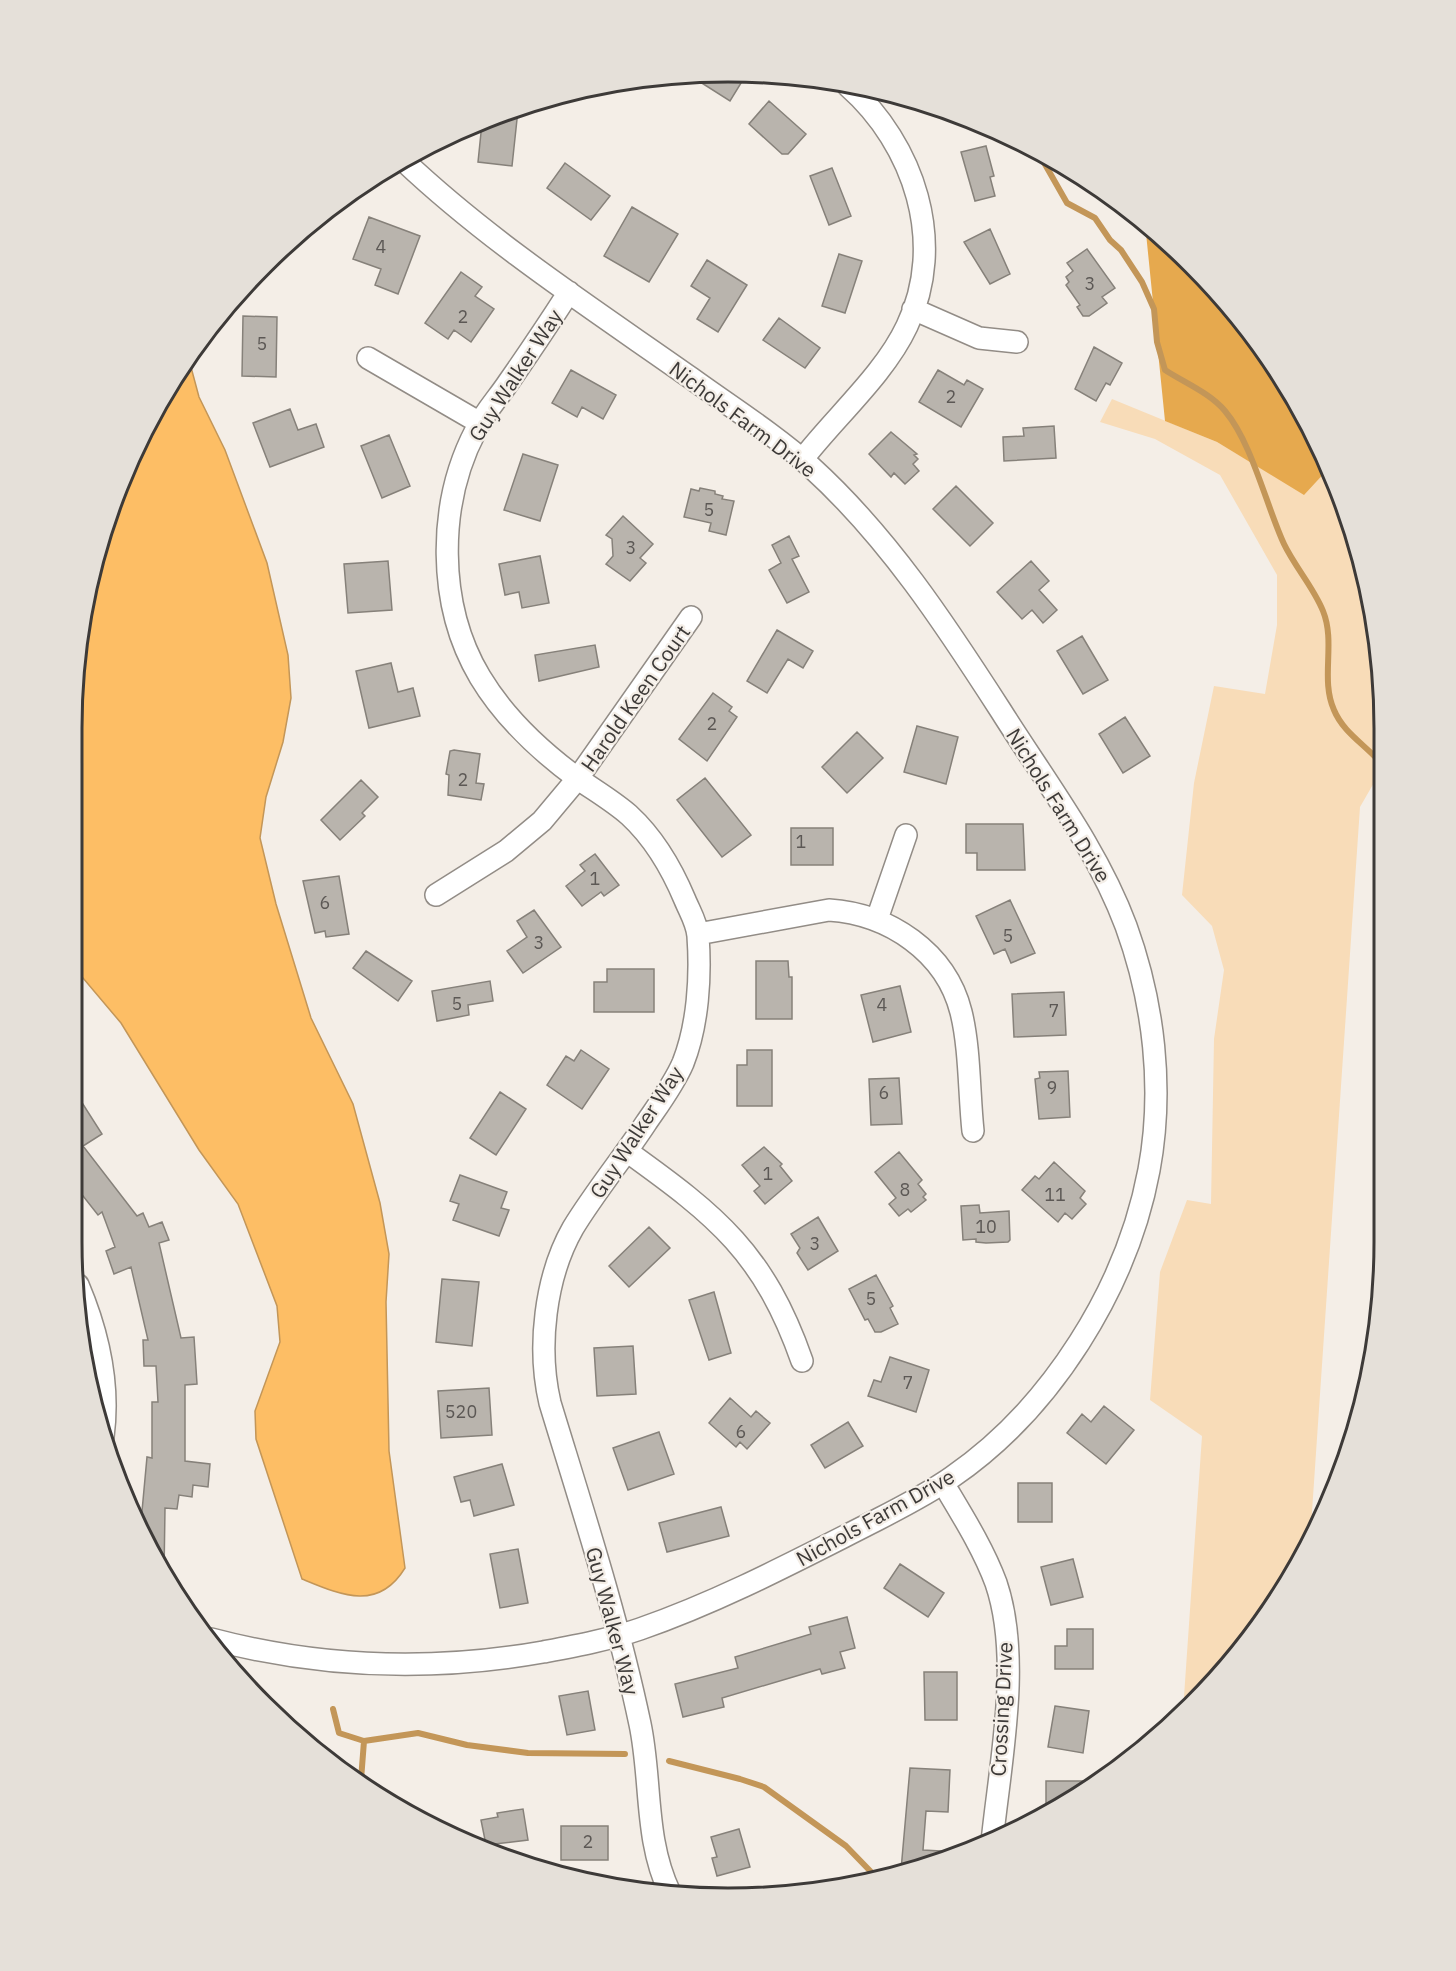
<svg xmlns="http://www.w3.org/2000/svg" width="1456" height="1971" viewBox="0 0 1456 1971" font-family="'IBM Plex Sans',sans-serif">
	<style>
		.green { fill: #f8dcb8 }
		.forest { fill: #e6a94e }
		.water { fill: #fdbe65; stroke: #c39658; stroke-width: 1.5 }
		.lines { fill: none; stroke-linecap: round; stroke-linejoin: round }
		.stream { stroke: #c39658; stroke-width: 6 }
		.building { fill: #b9b4ad; stroke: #86817a; stroke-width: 1.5 }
		.minor-casing { stroke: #928c86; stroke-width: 24 }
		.minor { stroke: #fff; stroke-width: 21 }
		.labels { text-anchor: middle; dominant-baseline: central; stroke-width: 4.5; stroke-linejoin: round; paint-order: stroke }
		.number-label { font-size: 18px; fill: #5c5855 }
		.street-label { font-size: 21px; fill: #3d3a38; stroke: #f4eee7 }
		.rim { fill: none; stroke: #3d3a38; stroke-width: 3 }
	</style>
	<rect width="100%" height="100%" fill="#f4eee7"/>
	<path class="green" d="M 1112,399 L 1217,442 L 1304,494 L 1329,468 L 1334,477 L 1378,642 L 1379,774 L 1360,807 L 1310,1541 C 1281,1604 1234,1664 1183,1711 L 1202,1436 L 1150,1400 L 1160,1272 L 1187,1200 L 1211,1204 L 1214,1039 L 1224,970 L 1212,926 L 1182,895 L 1194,783 L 1214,686 L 1265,694 L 1277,625 L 1277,575 L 1220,475 L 1155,439 L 1100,422 Z"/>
	<path class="forest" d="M 1132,214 L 1160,235 L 1248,328 L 1329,468 L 1304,495 L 1217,442 L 1165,421 L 1146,233 Z"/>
	<path class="water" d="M 188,356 L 199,397 L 225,450 L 267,563 L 288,655 L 291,698 L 283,742 L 266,797 L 260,838 L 276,904 L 311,1018 L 353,1104 L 380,1203 L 389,1254 L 386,1302 L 389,1451 L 405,1568 C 378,1612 341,1595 302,1579 L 256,1439 L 255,1411 L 280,1342 L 277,1306 L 238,1204 L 199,1150 L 121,1023 L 72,965 L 72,728 L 94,559 L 122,477 Z"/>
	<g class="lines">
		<path class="stream" d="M 1038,152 L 1067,203 L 1095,218 L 1110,240 L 1121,250 L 1142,282 L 1154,309 L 1157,342 L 1165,370 C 1185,383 1210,393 1225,411 C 1252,443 1266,505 1284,544 C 1295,567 1314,588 1323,611 C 1336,643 1320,679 1334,710 C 1343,732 1364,744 1379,761
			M 333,1709 L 339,1733 L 364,1741 L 361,1780
			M 364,1741 L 418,1733 L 467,1745 L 528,1753 L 625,1754
			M 669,1761 L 740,1779 L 764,1787 L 846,1846 L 876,1877"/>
	</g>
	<path class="building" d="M 686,73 L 746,75 L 730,101 Z
		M 769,101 L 806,134 L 788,154 L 782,154 L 749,124 Z
		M 518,110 L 512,166 L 478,162 L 482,123 Z
		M 986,146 L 994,176 L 990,177 L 995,196 L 975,201 L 961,152 Z
		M 565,163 L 610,196 L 591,220 L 547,188 Z
		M 832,168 L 851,216 L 829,225 L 810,176 Z
		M 632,207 L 678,234 L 649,282 L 604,256 Z
		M 369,217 L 420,236 L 398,294 L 375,285 L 381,269 L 353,259 Z
		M 990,229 L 1010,274 L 990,284 L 964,242 Z
		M 1087,249 L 1115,288 L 1102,297 L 1107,303 L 1089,316 L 1083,316 L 1077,307 L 1080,305 L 1066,285 L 1069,282 L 1066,277 L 1073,271 L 1067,263 Z
		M 839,254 L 862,261 L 845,313 L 822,306 Z
		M 707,260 L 747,285 L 718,332 L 697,319 L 710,298 L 691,286 Z
		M 461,272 L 482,287 L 475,296 L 494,309 L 471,342 L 454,330 L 448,339 L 425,323 Z
		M 243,316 L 277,317 L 276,377 L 242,376 Z
		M 779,318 L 820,348 L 805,368 L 763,340 Z
		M 1094,347 L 1122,363 L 1110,385 L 1106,383 L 1096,401 L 1075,389 Z
		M 571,370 L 616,395 L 603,419 L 582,407 L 577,417 L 552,403 Z
		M 938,370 L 964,385 L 967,380 L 983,389 L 961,427 L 919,402 Z
		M 290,409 L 298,430 L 316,424 L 324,447 L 270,467 L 253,423 Z
		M 1054,426 L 1056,458 L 1004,461 L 1003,437 L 1024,436 L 1023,428 Z
		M 891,432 L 917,454 L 914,455 L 918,459 L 913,464 L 919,471 L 905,484 L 894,473 L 891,477 L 869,454 Z
		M 389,435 L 410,486 L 382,498 L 361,446 Z
		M 523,454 L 558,465 L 540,521 L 504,510 Z
		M 956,486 L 993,523 L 970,546 L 933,509 Z
		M 700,488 L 715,491 L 715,494 L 723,496 L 722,499 L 734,501 L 726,535 L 709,531 L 711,523 L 684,517 L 691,489 L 699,491 Z
		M 623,516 L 653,544 L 640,558 L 646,563 L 630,581 L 606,564 L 613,556 L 612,539 L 606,535 Z
		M 789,536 L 799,556 L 792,559 L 809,592 L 787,603 L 769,570 L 781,563 L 772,545 Z
		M 540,556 L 549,603 L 522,608 L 519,592 L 505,595 L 499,564 Z
		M 388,561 L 392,610 L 348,613 L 344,564 Z
		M 1031,561 L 1049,581 L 1039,590 L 1057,610 L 1043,623 L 1032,610 L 1022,619 L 997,592 Z
		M 777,630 L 813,651 L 803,668 L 788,659 L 767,693 L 747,681 Z
		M 1082,636 L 1108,680 L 1083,694 L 1057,651 Z
		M 595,645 L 599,667 L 539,681 L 535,655 Z
		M 391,663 L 398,692 L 413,688 L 420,716 L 369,728 L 356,671 Z
		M 713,693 L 732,707 L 729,711 L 737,717 L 707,761 L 679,739 Z
		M 1125,717 L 1150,756 L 1123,773 L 1099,734 Z
		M 917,726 L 958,737 L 946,784 L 904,772 Z
		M 857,732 L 883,758 L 847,793 L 822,767 Z
		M 454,750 L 480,754 L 476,783 L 484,784 L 481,800 L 448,795 L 449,775 L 446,774 L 450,751 Z
		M 705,778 L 751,835 L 722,857 L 677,800 Z
		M 361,780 L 378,797 L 362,813 L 365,816 L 340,840 L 321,820 Z
		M 966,824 L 1023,824 L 1025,870 L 977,870 L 977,853 L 966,853 Z
		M 791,828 L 833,828 L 833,865 L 791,865 Z
		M 595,854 L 619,885 L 604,896 L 601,892 L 582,906 L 566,886 L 585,871 L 580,865 Z
		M 339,876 L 349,934 L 326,937 L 325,931 L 315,933 L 303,881 Z
		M 1010,900 L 1035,953 L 1011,963 L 1005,949 L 994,954 L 976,916 Z
		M 534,910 L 561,947 L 523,973 L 507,951 L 527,937 L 517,921 Z
		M 366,951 L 412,981 L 398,1001 L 353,968 Z
		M 756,961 L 788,961 L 789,977 L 792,977 L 792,1019 L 756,1019 Z
		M 607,969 L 654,969 L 654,1012 L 594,1012 L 594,982 L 607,982 Z
		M 490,981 L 493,1001 L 468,1005 L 469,1015 L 437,1021 L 432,991 Z
		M 900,986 L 911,1032 L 873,1042 L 861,995 Z
		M 1064,992 L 1066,1035 L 1014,1037 L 1012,994 Z
		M 581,1050 L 609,1069 L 582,1109 L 547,1085 L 566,1056 L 574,1061 Z
		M 747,1050 L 772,1050 L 772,1106 L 737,1106 L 737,1065 L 747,1065 Z
		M 1068,1071 L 1070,1117 L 1039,1119 L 1035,1079 L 1040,1078 L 1039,1072 Z
		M 899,1078 L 902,1124 L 871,1125 L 869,1079 Z
		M 72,1087 L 102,1134 L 83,1146 L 137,1216 L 143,1213 L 149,1227 L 162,1222 L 169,1240 L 159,1243 L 181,1338 L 194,1337 L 197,1384 L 185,1385 L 185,1461 L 210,1464 L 208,1487 L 193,1485 L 192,1497 L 179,1495 L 177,1509 L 165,1508 L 164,1575 L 135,1522 L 141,1522 L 147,1457 L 152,1458 L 152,1402 L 158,1402 L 156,1366 L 144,1366 L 143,1340 L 148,1340 L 131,1267 L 114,1274 L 106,1251 L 115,1247 L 102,1212 L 98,1215 L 72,1182 Z
		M 500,1092 L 526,1109 L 496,1155 L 470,1138 Z
		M 764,1147 L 782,1164 L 780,1166 L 792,1181 L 765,1204 L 754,1191 L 760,1186 L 742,1165 Z
		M 899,1152 L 922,1180 L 918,1184 L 926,1194 L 923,1197 L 926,1200 L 911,1212 L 908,1209 L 899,1216 L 889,1204 L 896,1198 L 875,1172 Z
		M 1054,1162 L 1085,1191 L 1080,1198 L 1086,1204 L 1072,1219 L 1065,1213 L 1058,1222 L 1022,1190 L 1035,1176 L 1039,1179 Z
		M 460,1175 L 507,1192 L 501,1208 L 509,1210 L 499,1236 L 453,1220 L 459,1204 L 450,1201 Z
		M 979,1205 L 980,1213 L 1009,1211 L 1010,1240 L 1008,1242 L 986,1243 L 976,1242 L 976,1239 L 963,1240 L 961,1206 Z
		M 818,1217 L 838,1251 L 808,1270 L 797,1253 L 800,1248 L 791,1234 Z
		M 649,1227 L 670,1248 L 629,1287 L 609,1266 Z
		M 876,1275 L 893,1306 L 890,1308 L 898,1324 L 881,1332 L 875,1332 L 868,1319 L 865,1320 L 849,1289 Z
		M 442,1279 L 479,1282 L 472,1346 L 436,1342 Z
		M 714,1292 L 731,1353 L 709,1360 L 689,1300 Z
		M 633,1346 L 636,1394 L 597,1396 L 594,1348 Z
		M 890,1357 L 929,1370 L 916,1412 L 868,1396 L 874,1380 L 881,1382 Z
		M 489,1388 L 492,1435 L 441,1438 L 438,1391 Z
		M 730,1398 L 751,1417 L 756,1411 L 770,1423 L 747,1449 L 740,1442 L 736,1447 L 709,1423 Z
		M 1104,1406 L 1134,1430 L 1106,1464 L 1067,1433 L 1082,1414 L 1091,1422 Z
		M 848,1422 L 863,1446 L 825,1468 L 811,1445 Z
		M 659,1432 L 674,1474 L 628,1490 L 613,1448 Z
		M 502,1464 L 514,1505 L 474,1516 L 470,1500 L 461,1502 L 454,1477 Z
		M 1018,1483 L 1052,1483 L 1052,1522 L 1018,1522 Z
		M 721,1507 L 729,1536 L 667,1552 L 659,1523 Z
		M 518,1549 L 528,1603 L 500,1608 L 490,1554 Z
		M 1073,1559 L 1083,1597 L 1051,1605 L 1041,1567 Z
		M 900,1564 L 944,1593 L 928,1617 L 884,1588 Z
		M 847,1617 L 855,1648 L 840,1652 L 845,1668 L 822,1674 L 820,1669 L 722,1698 L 724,1707 L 683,1717 L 675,1684 L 738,1668 L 735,1657 L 811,1634 L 809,1627 Z
		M 1067,1629 L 1093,1629 L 1093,1669 L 1055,1669 L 1055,1646 L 1067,1646 Z
		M 924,1672 L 957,1672 L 957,1720 L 925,1720 Z
		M 588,1691 L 595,1730 L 567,1735 L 559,1696 Z
		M 1055,1706 L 1089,1711 L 1083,1753 L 1048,1747 Z
		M 910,1768 L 950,1770 L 948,1812 L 926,1811 L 923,1850 L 958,1852 L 958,1855 L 901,1870 Z
		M 1046,1781 L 1097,1781 L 1046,1810 Z
		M 523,1809 L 528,1840 L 486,1845 L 481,1820 L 498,1817 L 497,1813 Z
		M 561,1826 L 608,1826 L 608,1860 L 561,1860 Z
		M 739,1829 L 750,1867 L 717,1876 L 712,1858 L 717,1857 L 711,1837 Z"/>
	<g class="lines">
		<defs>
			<path id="minor" d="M 569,292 C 549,323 529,353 508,383 C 498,398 484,413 476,430 C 437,504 437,605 480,677 C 504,717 539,750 577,778 C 594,790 613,801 629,815 C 654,838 672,869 685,900 C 690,912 697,923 698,936 C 701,977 698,1025 683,1063 C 674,1084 659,1104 646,1123 C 623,1158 595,1192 573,1228 C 545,1277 537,1348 550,1403 C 582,1508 617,1615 640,1724 C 652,1781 644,1839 670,1893
				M 913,309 L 979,338 L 1017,342
				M 368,358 L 480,423
				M 802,460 C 835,417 884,375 907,326 C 947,243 914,144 848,86
				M 436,895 L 506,851 L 542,821 L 578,778 L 691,617
				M 877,919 L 906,835
				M 698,934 L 829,910 C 889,914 946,952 961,1012 C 970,1048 969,1094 973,1131
				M 628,1152 C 717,1216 764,1253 802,1361
				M 78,1285 C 98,1332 110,1385 103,1437
				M 943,1483 C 962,1515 983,1548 996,1583 C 1022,1659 1000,1763 992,1842
				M 211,1639 C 321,1668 430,1672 543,1652 C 575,1646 608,1640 640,1629 C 718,1602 792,1563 865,1526 C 894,1511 925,1496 952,1477 C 1051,1409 1127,1288 1149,1170 C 1164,1089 1154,1003 1126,926 C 1097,848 1045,781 1001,711 C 945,624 888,537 811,467 C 774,434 731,407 691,378 C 593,309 491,243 404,161"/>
		</defs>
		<use href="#minor" class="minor-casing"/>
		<use href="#minor" class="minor"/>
	</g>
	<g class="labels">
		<g class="number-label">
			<text x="381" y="246">4</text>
			<text x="1090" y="283">3</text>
			<text x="463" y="316">2</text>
			<text x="262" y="343">5</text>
			<text x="951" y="396">2</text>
			<text x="709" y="509">5</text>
			<text x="631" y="547">3</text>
			<text x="712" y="723">2</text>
			<text x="463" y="779">2</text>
			<text x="801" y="841">1</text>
			<text x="595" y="878">1</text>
			<text x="325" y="902">6</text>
			<text x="1008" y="935">5</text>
			<text x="539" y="942">3</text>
			<text x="457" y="1003">5</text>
			<text x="882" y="1004">4</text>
			<text x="1054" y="1010">7</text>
			<text x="1052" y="1087">9</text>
			<text x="884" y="1092">6</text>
			<text x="768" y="1173">1</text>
			<text x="905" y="1189">8</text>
			<text x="1055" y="1194">11</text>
			<text x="986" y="1226">10</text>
			<text x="815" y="1243">3</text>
			<text x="871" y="1298">5</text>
			<text x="908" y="1382">7</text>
			<text x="461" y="1411">520</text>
			<text x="741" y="1431">6</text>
			<text x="588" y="1841">2</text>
		</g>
		<g class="street-label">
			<text transform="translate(515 375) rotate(-57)">Guy Walker Way</text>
			<text transform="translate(743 419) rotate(37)">Nichols Farm Drive</text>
			<text transform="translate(635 698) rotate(-55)">Harold Keen Court</text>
			<text transform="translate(1059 805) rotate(58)">Nichols Farm Drive</text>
			<text transform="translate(636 1132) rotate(-57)">Guy Walker Way</text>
			<text transform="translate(875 1517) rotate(-29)">Nichols Farm Drive</text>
			<text transform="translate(613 1621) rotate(75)">Guy Walker Way</text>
			<text transform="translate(1001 1709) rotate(-87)">Crossing Drive</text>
		</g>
	</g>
	<path d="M0 0H1456V1971H0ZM728 82H728A646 646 0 0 1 1374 728V1242A646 646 0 0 1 728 1888H728A646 646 0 0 1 82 1242V728A646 646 0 0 1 728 82Z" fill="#e5e0d9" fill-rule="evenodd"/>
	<path class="rim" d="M728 82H728A646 646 0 0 1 1374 728V1242A646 646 0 0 1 728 1888H728A646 646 0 0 1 82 1242V728A646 646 0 0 1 728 82Z"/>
</svg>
